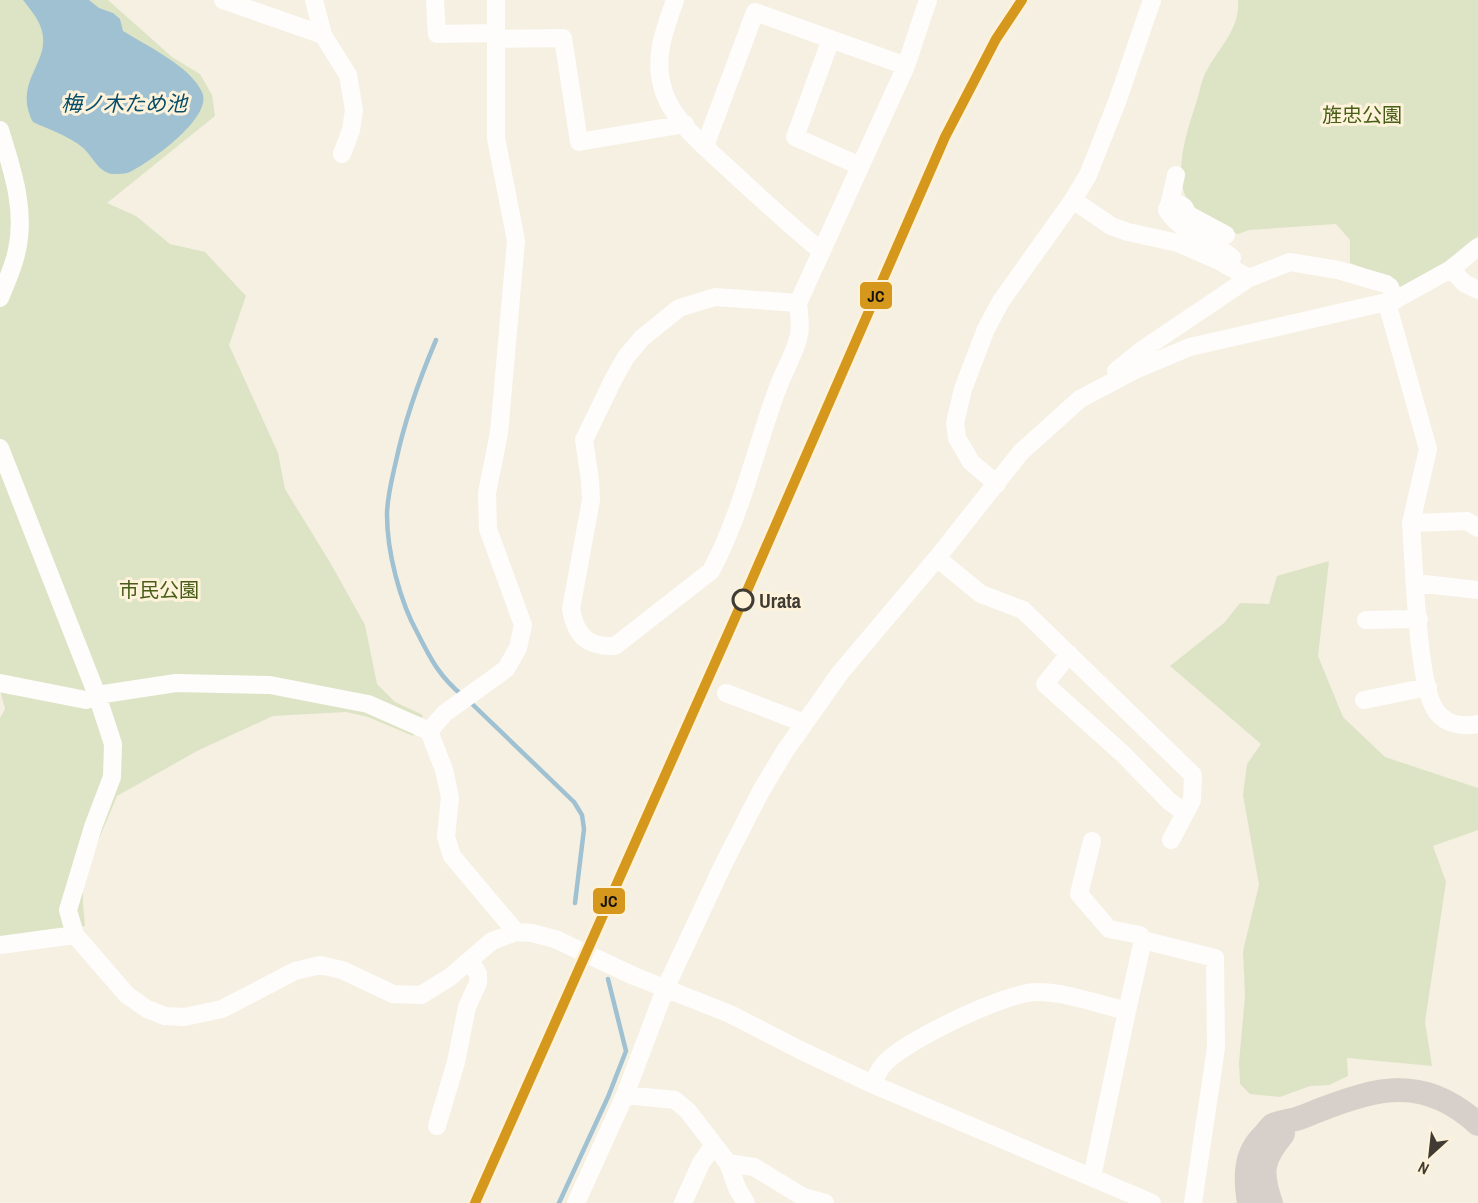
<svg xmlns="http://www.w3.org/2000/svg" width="1478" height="1203" viewBox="0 0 1478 1203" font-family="'Archivo Narrow','Noto Sans JP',sans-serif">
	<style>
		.green { fill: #dde4c5 }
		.water { fill: #9fc1d2 }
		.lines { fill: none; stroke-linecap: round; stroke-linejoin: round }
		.stream { stroke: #9fc1d2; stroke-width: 4.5 }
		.minor { stroke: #fefdfb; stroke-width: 18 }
		.major { stroke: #d7d0ca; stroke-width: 24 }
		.rail-1-casing { stroke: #fef3da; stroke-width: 15 }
		.rail-1 { stroke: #d5981d; stroke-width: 10 }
		.stop-dot { fill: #fef3da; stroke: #413c33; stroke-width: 3 }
		.labels { text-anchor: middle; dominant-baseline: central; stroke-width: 6; stroke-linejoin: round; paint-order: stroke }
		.park-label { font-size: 20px; fill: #475e17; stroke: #fef3da }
		.stop-label { font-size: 20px; font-weight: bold; fill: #413c33; stroke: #fef3da; text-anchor: start }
		.water-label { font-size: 21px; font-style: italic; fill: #074d6a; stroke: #fef3da }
		.line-badge { stroke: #fef3da; stroke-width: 2 }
		.pale-badge-label { font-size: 16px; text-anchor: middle; font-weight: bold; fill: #111 }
	</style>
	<rect width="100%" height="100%" fill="#f6f0e2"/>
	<path class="green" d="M 0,0 L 108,0 L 172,57 L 200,74 L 212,95 L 215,116 L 107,203 L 136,216 L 170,244 L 205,252 L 246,296 L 229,345 L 278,453 L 285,489 L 331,564 L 365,625 L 377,684 L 395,702 L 423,715 L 413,736 L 368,717 L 346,712 L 273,716 L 199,750 L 117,796 L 96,846 L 83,885 L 83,904 L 85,926 L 0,938 L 0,718 L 5,709 L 0,690 Z
		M 1238,0 L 1478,0 L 1478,236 C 1457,260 1426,277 1399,292 L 1386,276 L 1350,263 L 1350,240 L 1336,224 L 1249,230 L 1238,234 C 1221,228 1199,219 1189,203 C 1171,174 1188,129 1197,100 C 1200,90 1202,78 1207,70 C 1219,48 1241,27 1238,0 Z
		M 1329,561 L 1318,656 L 1343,717 L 1385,757 L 1478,788 L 1478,830 L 1433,846 L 1446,882 L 1425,1022 L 1432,1066 L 1347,1058 L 1348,1076 L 1329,1085 L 1310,1086 L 1280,1097 L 1250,1094 L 1240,1084 L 1239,1063 L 1245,996 L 1243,951 L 1259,885 L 1243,795 L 1247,764 L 1261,744 L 1170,666 L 1224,623 L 1240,603 L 1269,604 L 1277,576 Z"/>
	<path class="water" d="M 23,0 L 89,0 L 99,8 L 113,13 L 120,19 L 123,31 C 147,46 190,66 202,92 C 214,117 150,162 130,172 C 125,174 118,174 112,174 C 98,172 92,155 82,147 C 67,135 50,130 33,122 C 12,80 53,62 41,28 C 38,18 29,8 23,0 Z"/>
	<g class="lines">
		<path class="stream" d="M 436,340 C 419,380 405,419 396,461 C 392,479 387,497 387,515 C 387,552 400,602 418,634 C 431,660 440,677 463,696
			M 469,701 L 574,802 L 582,815 L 584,829 L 575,903
			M 559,1203 L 608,1097 L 626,1051 L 608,979"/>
		<path class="minor" d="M 223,0 L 323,35 L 348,75 L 354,110 L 351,130 L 342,154
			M 314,0 L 323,35
			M 435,0 L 437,34 L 497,33
			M 675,0 C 665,29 653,57 663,89 C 671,119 706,148 729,169 C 759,197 790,225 821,251
			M 497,39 L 563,38 L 579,142 L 685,124
			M 831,39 L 795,137 L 860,166
			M 0,130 C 12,169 26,209 17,250 C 14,266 6,283 0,298
			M 705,146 L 755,12 L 906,66
			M 1073,200 L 1111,226 L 1128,232 L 1178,243 L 1217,260 L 1249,278 L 1290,262 L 1338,270 L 1386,284 L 1390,287 L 1395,300
			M 1170,202 L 1176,175
			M 1226,235 L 1187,214 C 1185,204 1179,204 1170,202 L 1167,210 C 1182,234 1212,239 1232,258
			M 1451,269 L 1464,283 L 1478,290
			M 715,297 L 798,303 C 799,314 801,323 799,335 C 795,354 783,372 777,390 C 755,450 741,515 711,571 L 615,646 C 587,647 576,636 571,609 L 591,500 L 590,480 L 584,440 L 614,378 L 626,357 L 642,338 L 679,308 Z
			M 798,303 L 906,66 L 928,0
			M 1387,303 L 1428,449 L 1411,523 L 1467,521 L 1478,528
			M 1116,371 L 1142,350 L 1249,278
			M 0,448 L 97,695 L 113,744 L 112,777 L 93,827 L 68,910 L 75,935 L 127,995 L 147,1009 L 165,1016 L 184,1017 L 222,1009 L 295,971 L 320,965 L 342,970 L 393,994 L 421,995 L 450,977 L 492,941 L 516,932 L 532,933 L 555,939 L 634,976 L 730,1014 L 800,1050 L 872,1084 L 1152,1203
			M 997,484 L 971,462 L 957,438 L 955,423 L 963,389 L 986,329 L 1001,301 L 1073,200 L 1088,175 L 1117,102 L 1152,0
			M 1411,523 C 1414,561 1417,685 1436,711 C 1446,725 1463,727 1478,724
			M 937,558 L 981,594 L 1023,610 L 1193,775 L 1192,800 L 1171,840
			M 1416,583 L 1478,590
			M 1366,620 L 1419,619
			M 1069,654 L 1045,684 L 1123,754 L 1169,801 L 1185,813
			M 0,683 L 86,700 L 97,695 L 176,683 L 270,685 L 368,704 L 429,731 L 444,770 L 450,797 L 446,837 L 452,856 L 516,932
			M 726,693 L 804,723
			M 1364,700 L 1428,687
			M 429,731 L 445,713 L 506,669 L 518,648 L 523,625 L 488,529 L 487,493 L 499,433 L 516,241 L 496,138 L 496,0
			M 1092,841 L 1079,894 L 1109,929 L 1140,935 L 1143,940
			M 0,945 L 75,935
			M 872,1084 C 876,1078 879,1069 884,1064 C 904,1041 1006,992 1037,992 C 1066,992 1098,1004 1127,1011 L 1143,940 L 1215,958 L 1216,1048 L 1193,1203
			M 625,1095 L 675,1100 L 688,1111 L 728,1163 L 754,1167 L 803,1197 L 825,1203
			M 437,1126 L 456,1062 L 467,1007 L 478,983 L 478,974 L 470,960
			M 728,1163 L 737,1188 L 746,1203
			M 1092,1177 L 1127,1011
			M 576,1203 L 625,1095 L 666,987 L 724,863 L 761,791 L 785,751 L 840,673 L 937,558 L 1021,452 L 1080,399 L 1135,370 L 1190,347 L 1395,300 L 1451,269 L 1478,247
			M 683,1203 L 701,1163 L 713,1146"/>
		<path class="major" d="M 1249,1203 C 1245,1178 1244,1154 1264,1135 C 1267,1132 1270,1127 1273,1125 C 1280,1122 1289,1121 1296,1119 C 1303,1117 1310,1114 1317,1111 C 1379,1087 1424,1075 1478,1124
			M 1271,1203 C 1260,1172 1262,1159 1283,1134"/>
		<defs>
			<path id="rail-1" d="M 475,1203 L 743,600 L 945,137 L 996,39 L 1022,0"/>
		</defs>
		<use href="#rail-1" class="rail-1-casing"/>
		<use href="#rail-1" class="rail-1"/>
	</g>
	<circle class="stop-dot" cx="743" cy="600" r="10"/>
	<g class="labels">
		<g class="park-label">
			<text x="1362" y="114">旌忠公園</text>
			<text x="159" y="589">市民公園</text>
		</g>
		<g class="stop-label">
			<text x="759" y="600">Urata</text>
		</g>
		<g class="water-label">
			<text x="124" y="103">梅ノ木ため池</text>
		</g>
	</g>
	<g class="line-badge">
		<rect x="859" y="281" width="34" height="29" rx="6" fill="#d5981d"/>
		<rect x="592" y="887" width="34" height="28" rx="6" fill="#d5981d"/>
	</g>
	<g class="pale-badge-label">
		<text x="876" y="302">JC</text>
		<text x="609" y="907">JC</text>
	</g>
	<g transform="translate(1430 1155) rotate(207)" stroke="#fef3da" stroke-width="4.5" paint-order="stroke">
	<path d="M0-4.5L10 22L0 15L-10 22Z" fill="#413c33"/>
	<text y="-9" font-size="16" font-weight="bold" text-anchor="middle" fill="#413c33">N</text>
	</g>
</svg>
